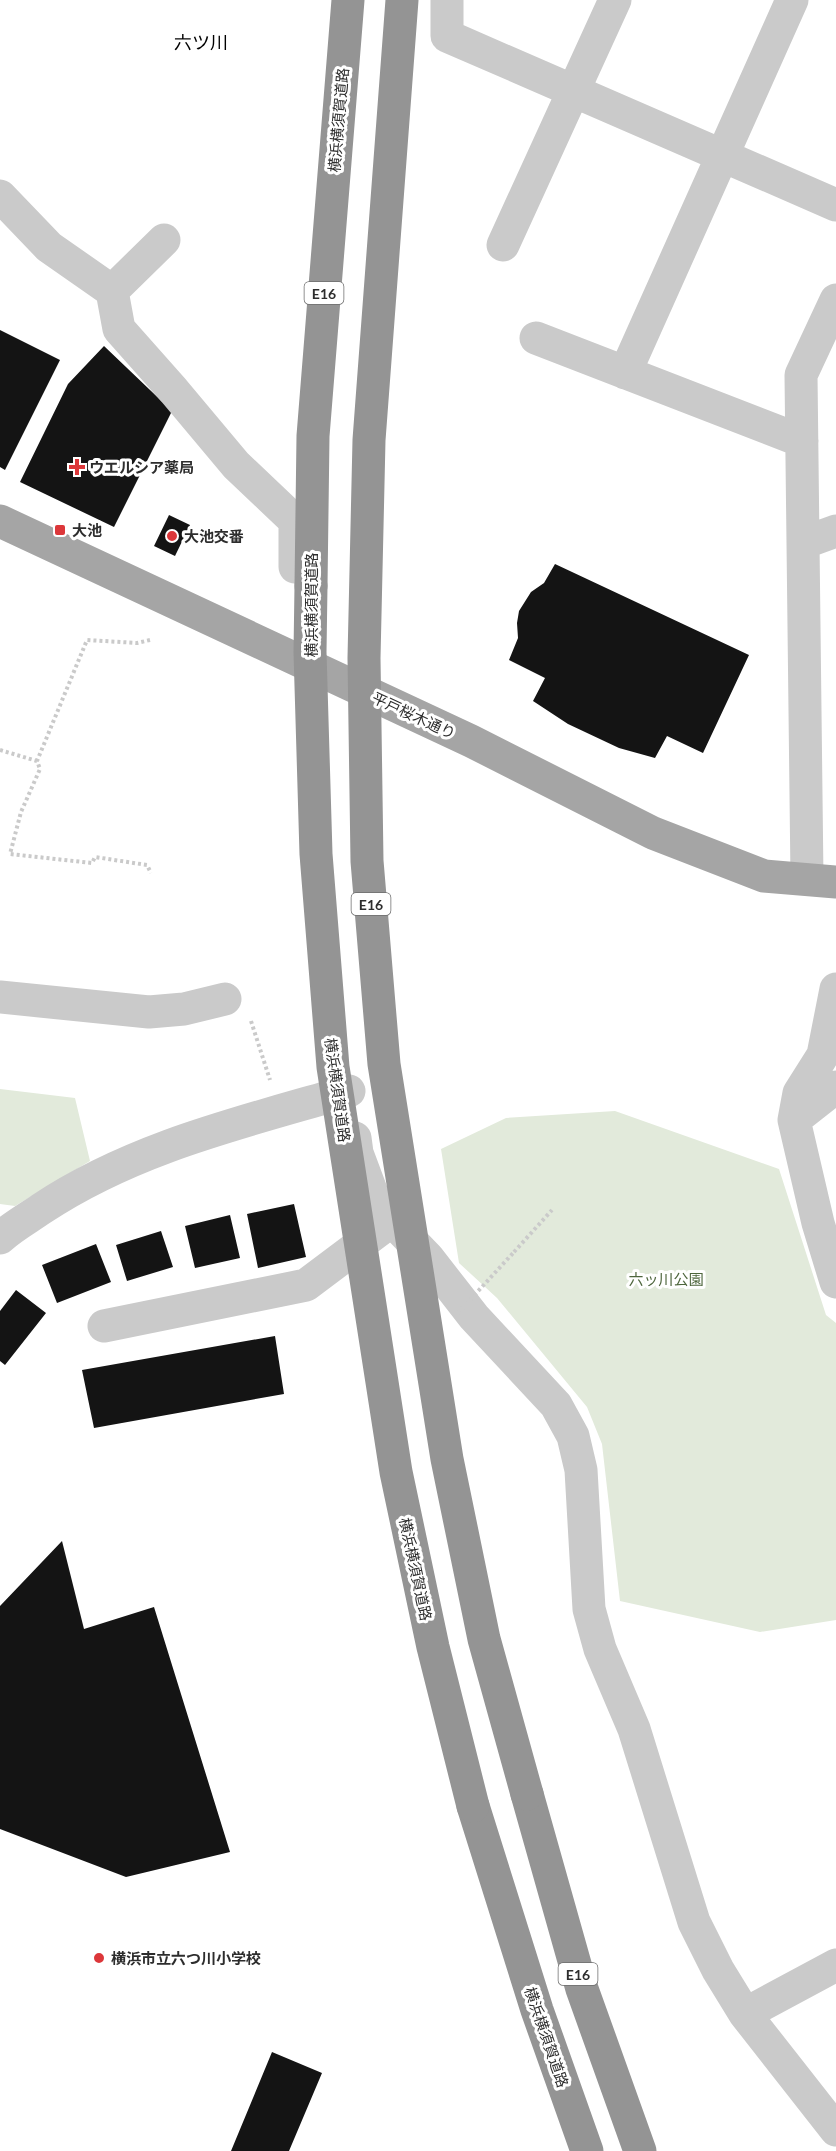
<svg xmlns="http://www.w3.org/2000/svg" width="836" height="2151" viewBox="0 0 836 2151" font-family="Lato,'Noto Sans JP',sans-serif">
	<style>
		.green { fill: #e2eadb }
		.building { fill: #141414 }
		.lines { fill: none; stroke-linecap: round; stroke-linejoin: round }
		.path { stroke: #cacaca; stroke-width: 4; stroke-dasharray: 3 3; stroke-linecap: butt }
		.minor { stroke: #cacaca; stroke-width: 33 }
		.major { stroke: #a5a5a5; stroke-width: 33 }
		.highway { stroke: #949494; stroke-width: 33 }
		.path-bridge { stroke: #cacaca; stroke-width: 4; stroke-dasharray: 3 3; stroke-linecap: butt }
		.highway-bridge { stroke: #949494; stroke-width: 33 }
		.poi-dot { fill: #dc373a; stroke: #fff; stroke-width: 2 }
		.labels { text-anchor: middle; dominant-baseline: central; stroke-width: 6; stroke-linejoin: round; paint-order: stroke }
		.shield { fill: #fff; stroke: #6c6c6c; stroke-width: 1.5 }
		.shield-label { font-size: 14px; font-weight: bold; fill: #2d2d2d }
		.street-label { font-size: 15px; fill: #2d2d2d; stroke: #fff }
		.poi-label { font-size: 15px; font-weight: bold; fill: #2d2d2d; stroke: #fff; text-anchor: start }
		.park-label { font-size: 15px; fill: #4e663d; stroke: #fff }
		.quarter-label { font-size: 18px; fill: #000; stroke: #fff }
	</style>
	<rect width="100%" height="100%" fill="#fff"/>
	<path class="green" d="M 0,1089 L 75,1098 L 90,1161 L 15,1206 L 0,1204 Z
		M 615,1111 L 779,1169 L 826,1315 L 836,1323 L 836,1620 L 760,1632 L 620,1601 L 602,1444 L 587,1407 L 497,1298 L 459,1263 L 441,1149 L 506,1118 Z"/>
	<path class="building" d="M 0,330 L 60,360 L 5,470 L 0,467 Z
		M 104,346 L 172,411 L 114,527 L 20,482 L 68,384 Z
		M 169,515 L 190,525 L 175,556 L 154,546 Z
		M 555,564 L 749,655 L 703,753 L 667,736 L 655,758 L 619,748 L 568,724 L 533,701 L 545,678 L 509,660 L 518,638 L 517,623 L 519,611 L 531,592 L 544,583 Z
		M 294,1204 L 306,1257 L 258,1268 L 247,1214 Z
		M 230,1215 L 240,1258 L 195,1268 L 185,1226 Z
		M 161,1231 L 173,1267 L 127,1281 L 116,1245 Z
		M 96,1244 L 111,1282 L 57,1303 L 42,1265 Z
		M 16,1290 L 46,1313 L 5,1365 L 0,1361 L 0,1311 Z
		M 275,1336 L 284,1394 L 94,1428 L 82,1370 Z
		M 62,1541 L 84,1629 L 154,1607 L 230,1852 L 126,1877 L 0,1829 L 0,1606 Z
		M 272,2052 L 322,2073 L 289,2151 L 231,2151 Z"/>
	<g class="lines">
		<path class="path" d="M 150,640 L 137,643 L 87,640 L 37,761 L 40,769 L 21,812 L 10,854 L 92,863 L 95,857 L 147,865 L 151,873
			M 0,750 L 37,761
			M 251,1021 L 270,1080
			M 514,1252 L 552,1210"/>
		<path class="minor" d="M 447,0 L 447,36 L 836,205
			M 0,196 L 49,247 L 112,291 L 119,329 L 174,391 L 236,465 L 295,521 L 295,567
			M 503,245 L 615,0
			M 112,291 L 164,240
			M 536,338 L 802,441
			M 625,373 L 792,0
			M 803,543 L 836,531
			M 807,879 L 801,375 L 836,300
			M 836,989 L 823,1055 L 799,1093 L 794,1120 L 818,1223 L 836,1282
			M 0,997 L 149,1012 L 184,1009 L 225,999
			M 794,1120 L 836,1087
			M 355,1138 L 357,1153 L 376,1204 L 428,1258 L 474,1317 L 556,1405 L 573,1436 L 581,1470 L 589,1609 L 600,1649 L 634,1729 L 694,1922 L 718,1970 L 745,2014 L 836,2130
			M 0,1238 C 12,1227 28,1218 41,1209 C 134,1147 243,1122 349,1091
			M 104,1326 L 306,1285 L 382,1228
			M 745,2014 L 836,1965"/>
		<path class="major" d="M 0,521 L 471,741 L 653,833 L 764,876 L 836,882"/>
		<path class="highway" d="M 311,586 L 313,436 L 348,0
			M 527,1794 L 582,1989 L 640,2151
			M 473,1806 L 537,2010 L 587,2151"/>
		<path class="path-bridge" d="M 458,1313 L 514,1252"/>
		<path class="highway-bridge" d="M 402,0 L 369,440 L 364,658 L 367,861 L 384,1064 L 447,1459 L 484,1639 L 527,1794
			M 311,586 L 310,652 L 316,854 L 333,1067 L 396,1472 L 433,1647 L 473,1806"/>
	</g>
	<g class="poi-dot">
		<path d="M74 458h6v6h6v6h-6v6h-6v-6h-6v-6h6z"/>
		<rect x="54" y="524" width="12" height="12" rx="3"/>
		<circle cx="172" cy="536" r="6"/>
		<circle cx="99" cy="1958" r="6"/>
	</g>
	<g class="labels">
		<g class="shield">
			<rect x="304.5" y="282" width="39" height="22" rx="4.5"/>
			<rect x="351.5" y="893" width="39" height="22" rx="4.5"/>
			<rect x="558.5" y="1963" width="39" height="22" rx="4.5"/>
		</g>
		<g class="shield-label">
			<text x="324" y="293">E16</text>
			<text x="371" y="904">E16</text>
			<text x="578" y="1974">E16</text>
		</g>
		<g class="street-label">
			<text transform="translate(338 120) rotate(-85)">横浜横須賀道路</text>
			<text transform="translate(311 605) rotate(-90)">横浜横須賀道路</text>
			<text transform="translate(414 715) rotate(25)">平戸桜木通り</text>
			<text transform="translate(338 1090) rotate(82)">横浜横須賀道路</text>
			<text transform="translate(416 1569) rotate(78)">横浜横須賀道路</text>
			<text transform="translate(547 2037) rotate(71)">横浜横須賀道路</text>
		</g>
		<g class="poi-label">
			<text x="89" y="467">ウエルシア薬局</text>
			<text x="72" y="530">大池</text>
			<text x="184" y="536">大池交番</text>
			<text x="111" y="1958">横浜市立六つ川小学校</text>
		</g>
		<g class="park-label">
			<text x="666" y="1279">六ッ川公園</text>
		</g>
		<g class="quarter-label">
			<text x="201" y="42">六ツ川</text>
		</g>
	</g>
</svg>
